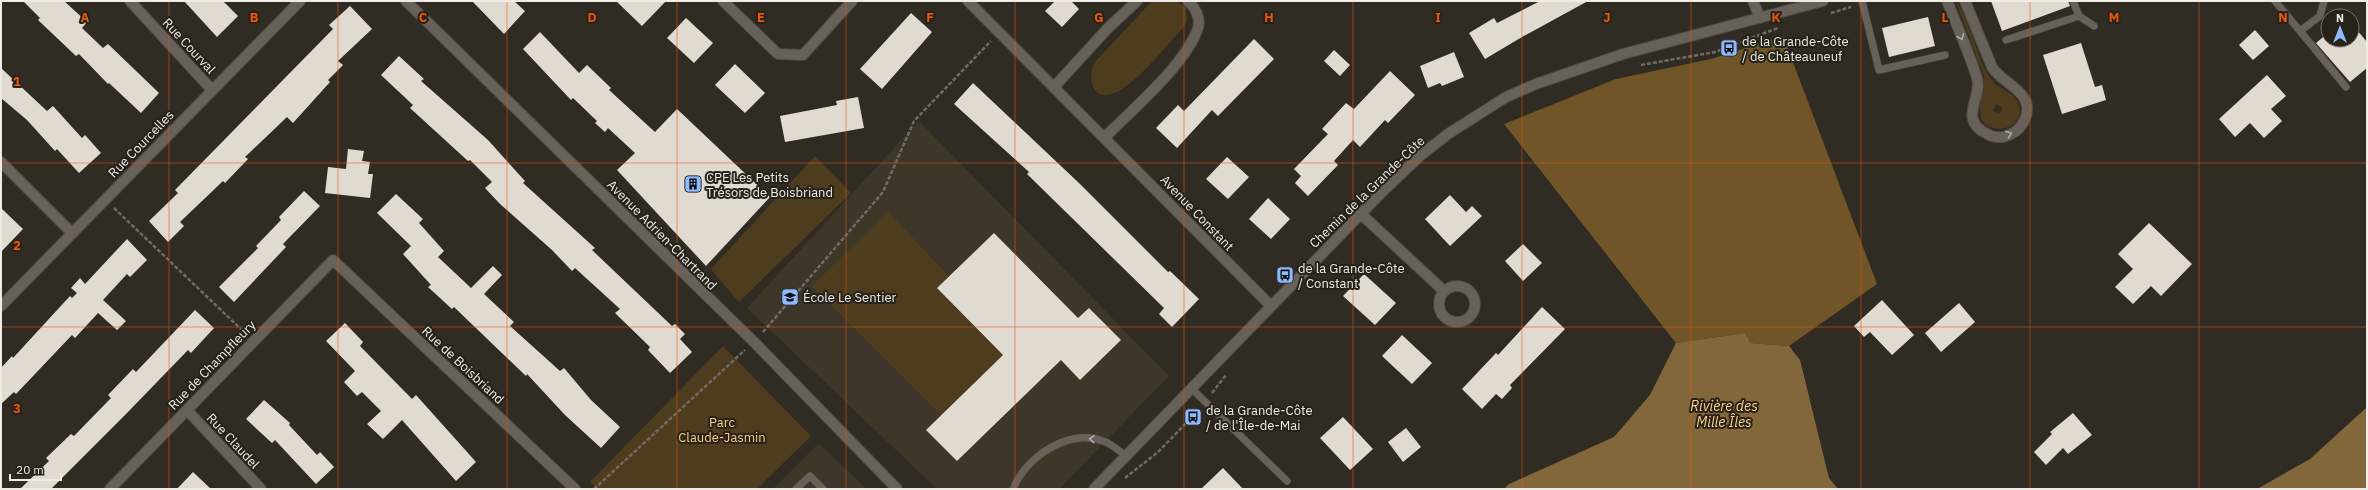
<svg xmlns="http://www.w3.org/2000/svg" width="2368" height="490" viewBox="0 0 2368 490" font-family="'IBM Plex Sans',sans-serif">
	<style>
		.built { fill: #3e3629; fill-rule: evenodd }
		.green { fill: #4e3c1e; fill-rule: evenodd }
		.forest { fill: #6f5528 }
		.water { fill: #82673b }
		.building { fill: #e1dad0 }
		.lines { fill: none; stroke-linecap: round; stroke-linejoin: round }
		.lane-casing { stroke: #4c4841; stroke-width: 8 }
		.street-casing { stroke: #4c4841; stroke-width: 12 }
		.secondary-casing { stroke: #4c4841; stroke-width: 12 }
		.path { stroke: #706c65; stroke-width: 2.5; stroke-dasharray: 4 2; stroke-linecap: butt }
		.lane { stroke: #676159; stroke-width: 7 }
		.street { stroke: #676159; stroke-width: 10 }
		.secondary { stroke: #676159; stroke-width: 10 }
		.oneway { stroke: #b2ada7 }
		.grid { fill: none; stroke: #e8590c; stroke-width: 1; stroke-opacity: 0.55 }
		.labels { text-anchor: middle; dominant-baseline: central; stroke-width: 4; stroke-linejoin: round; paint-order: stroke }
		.poi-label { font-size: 13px; fill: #efece7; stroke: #27221a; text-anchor: start }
		.street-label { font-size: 13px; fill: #efece7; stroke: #27221a }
		.park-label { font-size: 13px; fill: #fbd08a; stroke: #27221a }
		.water-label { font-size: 14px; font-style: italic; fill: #fdd28c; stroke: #27221a }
		.grid-label { font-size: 13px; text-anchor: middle; font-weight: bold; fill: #e8590c; stroke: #27221a; stroke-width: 4; stroke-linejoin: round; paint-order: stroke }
	</style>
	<rect width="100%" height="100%" fill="#302c24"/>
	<path class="built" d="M 919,121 L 1169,376 L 1059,489 L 937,489 L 747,308 ZM 888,211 L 949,276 L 994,233 L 1078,318 L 1089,308 L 1121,340 L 1081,379 L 1061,360 L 957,461 L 926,430 L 941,415 Z
		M 819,443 L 866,489 L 773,489 Z"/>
	<path class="green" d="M 1155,1 L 1177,1 L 1186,8 L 1187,21 L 1183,28 C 1167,45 1129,93 1108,95 C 1089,97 1089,74 1094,63 L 1150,3 Z
		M 1956,2 C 1962,5 1978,53 1982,63 C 1985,70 1990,78 1995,84 C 2004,91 2016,93 2019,106 C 2025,129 1992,137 1981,119 C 1977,104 1986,90 1984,76 ZM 1996,104 L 2002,107 L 2000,113 L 1993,111 Z
		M 815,156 L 851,193 L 739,302 L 708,266 L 711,269 Z
		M 888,211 L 949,276 L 937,288 L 1003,355 L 941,415 L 812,286 Z
		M 723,346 L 811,436 L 757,489 L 598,489 L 590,482 Z"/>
	<path class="forest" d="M 1783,36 L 1877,284 L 1789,346 L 1749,343 L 1745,333 L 1676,343 L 1504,124 L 1616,79 L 1711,59 Z"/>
	<path class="water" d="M 1745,333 L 1750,343 L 1789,346 L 1800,360 L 1829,478 L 1838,489 L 1504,489 L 1509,484 L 1614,437 L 1650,395 L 1676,343 Z
		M 2367,407 L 2367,489 L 2257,489 L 2310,459 Z"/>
	<path class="building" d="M 23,1 L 64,1 L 87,22 L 82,28 L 103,48 L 108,44 L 159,93 L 141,113 L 109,83 L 108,84 L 79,54 L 76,56 L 38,20 L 40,18 Z
		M 184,1 L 223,1 L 238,16 L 217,37 Z
		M 472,1 L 514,1 L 525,11 L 504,34 Z
		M 616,1 L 666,1 L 642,26 Z
		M 1055,1 L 1071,1 L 1079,9 L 1062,27 L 1045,11 Z
		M 1540,1 L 1588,1 L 1522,37 L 1485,59 L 1469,33 L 1494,18 L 1497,23 Z
		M 1991,1 L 2068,1 L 2070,6 L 2002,31 Z
		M 350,6 L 372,29 L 338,61 L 343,65 L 328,80 L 330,82 L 293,123 L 287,117 L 245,157 L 248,159 L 225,183 L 223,181 L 180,222 L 184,226 L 168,242 L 149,221 L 178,193 L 175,190 L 333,29 L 329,25 Z
		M 911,13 L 932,32 L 882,89 L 860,69 Z
		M 1928,17 L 1935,46 L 1889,57 L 1882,28 Z
		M 686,18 L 713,43 L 694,63 L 667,38 Z
		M 2352,24 L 2367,42 L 2367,68 L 2350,82 L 2316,43 L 2328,33 L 2328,40 L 2352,40 Z
		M 2255,30 L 2269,46 L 2253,60 L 2239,45 Z
		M 540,32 L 579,73 L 587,65 L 611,88 L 609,90 L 655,132 L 677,109 L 770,197 L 706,266 L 617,170 L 635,153 L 608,128 L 605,132 L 595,123 L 597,121 L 573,98 L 571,100 L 523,49 Z
		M 1254,39 L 1274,59 L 1218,116 L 1212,110 L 1177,148 L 1156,128 L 1178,105 L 1184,111 Z
		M 2081,43 L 2095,87 L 2102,85 L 2106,100 L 2062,114 L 2043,55 Z
		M 1334,50 L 1350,65 L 1340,76 L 1324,61 Z
		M 1454,52 L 1464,77 L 1442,86 L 1440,83 L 1428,88 L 1420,66 Z
		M 399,56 L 424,79 L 421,81 L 488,140 L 525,181 L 523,183 L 595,248 L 592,250 L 672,326 L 675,324 L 685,334 L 680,339 L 692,352 L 670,373 L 648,350 L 650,347 L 615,313 L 620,309 L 575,268 L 572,271 L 552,250 L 500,204 L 485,188 L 492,182 L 470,160 L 468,161 L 410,108 L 413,105 L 381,75 Z
		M 735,64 L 765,93 L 745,113 L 715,85 Z
		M 1,68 L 47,111 L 53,106 L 82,138 L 85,135 L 101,153 L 79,173 L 57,149 L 55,151 L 27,120 L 1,98 Z
		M 1390,71 L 1415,95 L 1388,123 L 1385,120 L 1360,147 L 1353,140 L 1334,161 L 1338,165 L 1308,196 L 1295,183 L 1301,176 L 1294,169 L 1328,134 L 1322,129 L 1346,103 L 1354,109 Z
		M 2267,75 L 2286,96 L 2271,109 L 2282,121 L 2264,138 L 2250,123 L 2235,137 L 2219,119 Z
		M 973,83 L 1080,184 L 1168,272 L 1170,271 L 1199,299 L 1172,327 L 1159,314 L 1164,308 L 1027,174 L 1029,172 L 954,104 Z
		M 858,97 L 864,128 L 785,142 L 780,116 L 837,105 L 836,101 Z
		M 348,149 L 364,151 L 362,161 L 370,162 L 368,174 L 373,174 L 370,198 L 325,193 L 328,167 L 346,169 Z
		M 1227,157 L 1249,177 L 1228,199 L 1206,179 Z
		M 304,191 L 320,206 L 283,244 L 286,247 L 234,302 L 219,287 L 258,248 L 256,246 L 281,220 L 279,217 Z
		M 396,194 L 423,219 L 419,223 L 444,251 L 438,257 L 471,288 L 493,266 L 502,275 L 484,294 L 514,322 L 510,326 L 560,371 L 564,368 L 591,400 L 620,427 L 601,448 L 565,415 L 527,374 L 526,376 L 454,307 L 452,309 L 428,287 L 431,285 L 403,254 L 411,246 L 377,213 Z
		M 1450,195 L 1466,212 L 1472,206 L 1482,216 L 1450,246 L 1425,219 Z
		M 1268,198 L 1290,219 L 1271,239 L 1249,219 Z
		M 1,208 L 23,229 L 1,252 Z
		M 2149,223 L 2192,264 L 2161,296 L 2151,286 L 2133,304 L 2115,287 L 2133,269 L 2118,254 Z
		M 994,233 L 1078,318 L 1089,308 L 1121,340 L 1080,380 L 1061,360 L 957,461 L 926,430 L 1003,355 L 937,288 Z
		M 127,239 L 147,260 L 130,277 L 127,274 L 103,300 L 126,321 L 117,330 L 98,313 L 75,338 L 72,335 L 16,394 L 14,392 L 1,404 L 1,368 L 12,356 L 13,358 L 70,296 L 72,298 L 77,293 L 71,288 L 80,278 L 85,284 Z
		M 1523,244 L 1542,263 L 1523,281 L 1505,261 Z
		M 1364,274 L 1396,303 L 1375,325 L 1343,296 Z
		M 1882,300 L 1914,335 L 1892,355 L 1870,332 L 1864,337 L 1854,326 Z
		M 1959,303 L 1975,322 L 1941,352 L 1925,333 Z
		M 1542,307 L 1565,329 L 1510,385 L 1512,388 L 1502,399 L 1496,394 L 1482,409 L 1462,389 L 1496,353 L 1498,355 Z
		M 195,310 L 214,328 L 191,353 L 188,350 L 127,413 L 51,489 L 20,489 L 49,461 L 46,458 L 71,434 L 74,436 L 111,398 L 108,395 L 133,369 L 136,372 Z
		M 345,323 L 363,342 L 360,346 L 412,399 L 416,395 L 476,462 L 456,481 L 402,420 L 383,439 L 367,424 L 381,411 L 362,392 L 357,396 L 344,382 L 355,371 L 326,341 Z
		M 1402,335 L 1432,363 L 1412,384 L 1382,356 Z
		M 264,400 L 290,423 L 289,425 L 317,455 L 320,452 L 334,467 L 316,484 L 275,440 L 272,443 L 246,419 Z
		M 2073,413 L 2092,435 L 2068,454 L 2063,448 L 2046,465 L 2034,452 L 2052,434 L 2050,432 Z
		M 1343,417 L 1373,449 L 1350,470 L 1320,438 Z
		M 1406,428 L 1421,447 L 1403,462 L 1388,442 Z
		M 1223,468 L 1243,489 L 1201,489 Z
		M 193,472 L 211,489 L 177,489 Z"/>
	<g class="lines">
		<defs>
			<path id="lane" d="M 1862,1 L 1879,70 L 1945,55
				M 2275,1 L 2300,31 L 2320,16 L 2324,1
				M 2079,16 L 2094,26
				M 2300,31 L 2346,87
				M 2006,40 L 2079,16 L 2073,1
				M 1192,389 L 1287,481
				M 796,489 L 810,476 L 823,489
				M 1013,489 C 1026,457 1068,428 1103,441 C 1112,444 1119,451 1126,456"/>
			<path id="street" d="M 130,1 L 212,90
				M 406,1 L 754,342 L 897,489
				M 723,1 L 778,54 L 803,55 L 852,1
				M 968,1 L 1271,306
				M 1753,1 L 1760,18
				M 1947,1 C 1957,26 1969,52 1977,78 C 1983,98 1957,119 1987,134 C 1995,138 2004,138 2011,134 C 2018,131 2022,126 2025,119 C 2036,92 2003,85 1992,67 L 1965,1
				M 1054,87 L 1108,28 L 1137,1
				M 1105,137 C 1132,110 1186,64 1198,28 C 1201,18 1195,7 1188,1
				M 1,162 L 72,233
				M 1361,214 L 1444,291
				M1439 304a18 18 0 1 1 36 0a18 18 0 1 1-36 0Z
				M 1,306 L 300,1
				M 187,410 L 261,489
				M 110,489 L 333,260 L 575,489"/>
			<path id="secondary" d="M 1094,489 L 1382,192 L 1421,155 L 1448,134 L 1506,97 L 1536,84 L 1623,54 L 1823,1"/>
		</defs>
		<use href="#lane" class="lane-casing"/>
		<use href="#street" class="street-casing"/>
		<use href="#secondary" class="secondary-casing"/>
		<path class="path" d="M 1831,13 L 1851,7
			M 1641,65 L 1715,52 L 1778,28
			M 114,208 L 245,333
			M 763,332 L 883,192 L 914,121 L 991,41
			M 1212,393 L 1226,375
			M 1125,478 L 1158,452 L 1198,411
			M 594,489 L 745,350"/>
		<use href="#lane" class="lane"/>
		<use href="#street" class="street"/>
		<use href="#secondary" class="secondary"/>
	</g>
	<defs><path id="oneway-chevron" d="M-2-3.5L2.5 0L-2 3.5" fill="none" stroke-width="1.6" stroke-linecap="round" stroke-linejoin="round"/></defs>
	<g class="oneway">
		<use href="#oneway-chevron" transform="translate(1961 37) rotate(68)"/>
		<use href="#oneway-chevron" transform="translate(2009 134) rotate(-22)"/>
		<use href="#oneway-chevron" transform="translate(1092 439) rotate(-175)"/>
	</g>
	<path class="grid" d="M 169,1 L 169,489M 338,1 L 338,489M 507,1 L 507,489M 677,1 L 677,489M 846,1 L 846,489M 1015,1 L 1015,489M 1184,1 L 1184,489M 1353,1 L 1353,489M 1522,1 L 1522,489M 1691,1 L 1691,489M 1861,1 L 1861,489M 2030,1 L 2030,489M 2199,1 L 2199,489M 1,163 L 2367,163M 1,327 L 2367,327"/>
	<defs>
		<symbol id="bus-square" viewBox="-11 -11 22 22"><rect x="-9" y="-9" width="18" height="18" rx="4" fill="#8eb9fc" stroke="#27221a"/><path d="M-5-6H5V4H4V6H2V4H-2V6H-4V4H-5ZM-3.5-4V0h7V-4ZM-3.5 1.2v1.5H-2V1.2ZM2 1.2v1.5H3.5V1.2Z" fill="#111"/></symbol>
		<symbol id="building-square" viewBox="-11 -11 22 22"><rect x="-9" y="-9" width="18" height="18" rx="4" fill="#8eb9fc" stroke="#27221a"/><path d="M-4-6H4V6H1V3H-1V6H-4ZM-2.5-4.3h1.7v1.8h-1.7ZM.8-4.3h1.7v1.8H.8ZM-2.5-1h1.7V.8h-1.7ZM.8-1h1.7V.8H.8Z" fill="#111"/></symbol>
		<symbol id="school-square" viewBox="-11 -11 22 22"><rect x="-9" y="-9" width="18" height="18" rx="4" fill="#8eb9fc" stroke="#27221a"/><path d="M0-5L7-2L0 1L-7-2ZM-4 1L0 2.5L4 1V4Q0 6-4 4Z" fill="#111"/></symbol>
	</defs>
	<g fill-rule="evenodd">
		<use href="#bus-square" x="1719" y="38" width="20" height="20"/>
		<use href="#building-square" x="683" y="174" width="20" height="20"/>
		<use href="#bus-square" x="1275" y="265" width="20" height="20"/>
		<use href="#school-square" x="780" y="287" width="20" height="20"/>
		<use href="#bus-square" x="1183" y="407" width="20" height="20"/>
	</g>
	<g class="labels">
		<g class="poi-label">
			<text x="1742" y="41">de la Grande-Côte<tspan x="1742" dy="15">/ de Châteauneuf</tspan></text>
			<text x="706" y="177">CPE Les Petits<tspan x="706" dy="15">Trésors de Boisbriand</tspan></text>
			<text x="1298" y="268">de la Grande-Côte<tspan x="1298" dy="15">/ Constant</tspan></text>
			<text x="803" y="297">École Le Sentier</text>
			<text x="1206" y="410">de la Grande-Côte<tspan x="1206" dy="15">/ de l'Île-de-Mai</tspan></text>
		</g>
		<g class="street-label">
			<text transform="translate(189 46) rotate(47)">Rue Courval</text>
			<text transform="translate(141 144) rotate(-46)">Rue Courcelles</text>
			<text transform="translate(1367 192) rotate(-44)">Chemin de la Grande-Côte</text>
			<text transform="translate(1197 213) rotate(46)">Avenue Constant</text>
			<text transform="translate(662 235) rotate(45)">Avenue Adrien-Chartrand</text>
			<text transform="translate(212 365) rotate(-46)">Rue de Champfleury</text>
			<text transform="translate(463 365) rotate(43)">Rue de Boisbriand</text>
			<text transform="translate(233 441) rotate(47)">Rue Claudel</text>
		</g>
		<g class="park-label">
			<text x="722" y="422">Parc<tspan x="722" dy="15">Claude-Jasmin</tspan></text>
		</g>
		<g class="water-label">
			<text x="1724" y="406">Rivière des<tspan x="1724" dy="16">Mille Îles</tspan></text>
		</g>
	</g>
	<g class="grid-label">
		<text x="85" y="22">A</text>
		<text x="254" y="22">B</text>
		<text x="423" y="22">C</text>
		<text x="592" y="22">D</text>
		<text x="761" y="22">E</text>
		<text x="930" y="22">F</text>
		<text x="1099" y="22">G</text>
		<text x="1269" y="22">H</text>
		<text x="1438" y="22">I</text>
		<text x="1607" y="22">J</text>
		<text x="1776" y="22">K</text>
		<text x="1945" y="22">L</text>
		<text x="2114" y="22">M</text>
		<text x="2283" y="22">N</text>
		<text x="17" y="86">1</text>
		<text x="17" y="250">2</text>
		<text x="17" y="413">3</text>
	</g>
	<rect width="2368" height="490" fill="none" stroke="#efece7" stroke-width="4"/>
	<g transform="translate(2340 28)"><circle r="19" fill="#27221a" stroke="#77736c"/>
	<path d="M0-3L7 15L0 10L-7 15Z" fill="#8eb9fc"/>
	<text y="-6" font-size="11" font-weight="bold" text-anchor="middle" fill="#efece7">N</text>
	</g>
	<path d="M10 474v6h51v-6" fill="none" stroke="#efece7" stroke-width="2"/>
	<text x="16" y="474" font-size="12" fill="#efece7" stroke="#27221a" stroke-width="3" paint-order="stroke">20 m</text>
</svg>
